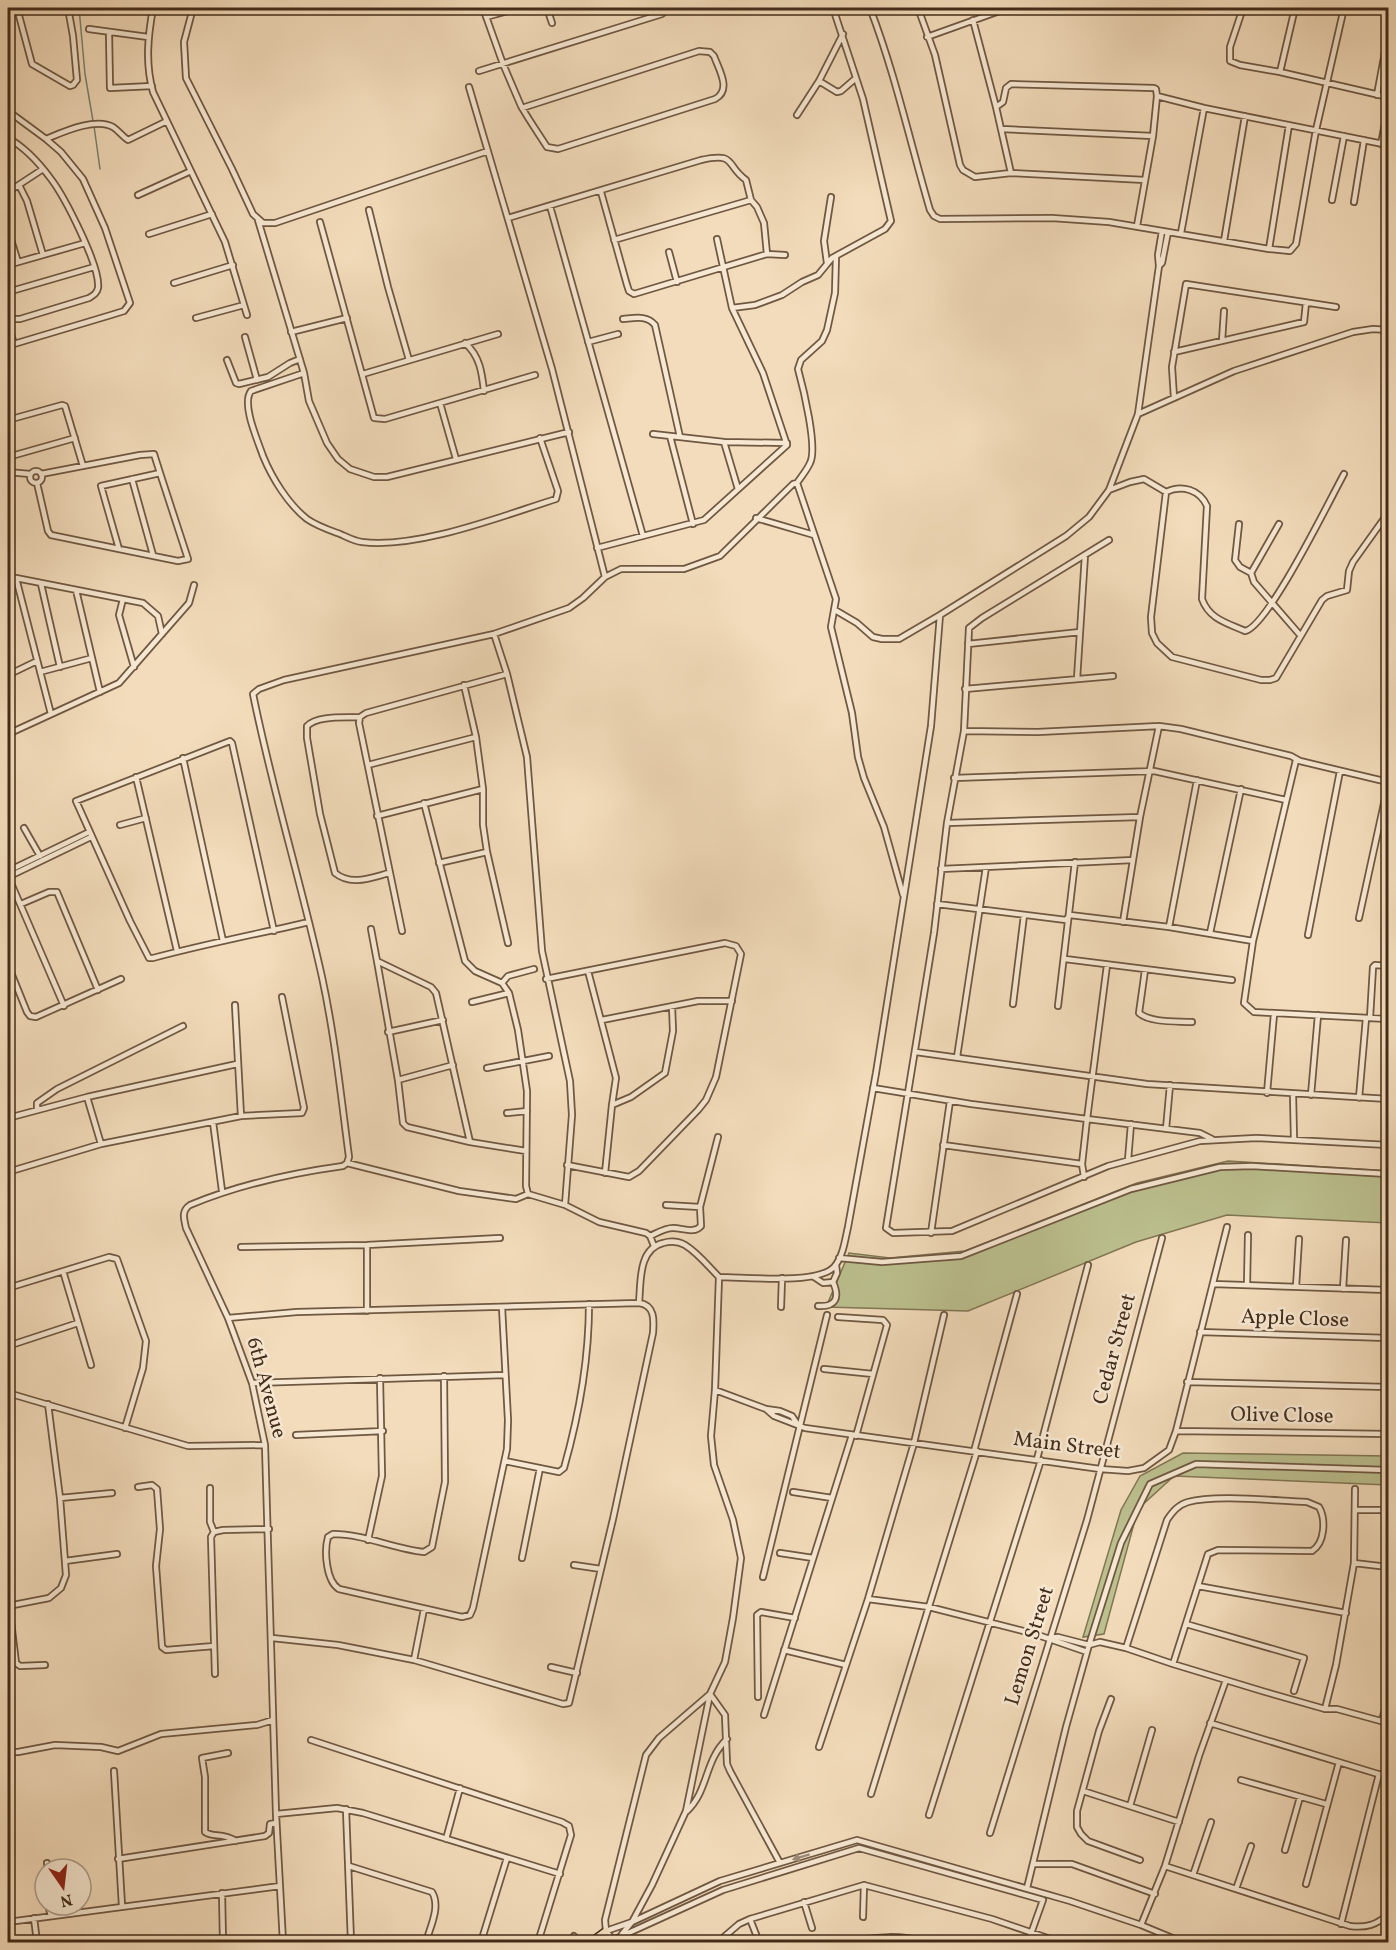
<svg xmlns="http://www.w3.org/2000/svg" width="1396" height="1950" viewBox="0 0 1396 1950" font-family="Vollkorn,serif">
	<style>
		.green { fill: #bcc08f; stroke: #807654; stroke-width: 1.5 }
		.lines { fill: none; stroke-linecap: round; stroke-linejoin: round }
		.stream { stroke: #788272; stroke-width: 1.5 }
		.minor-casing { stroke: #6f5842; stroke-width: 8 }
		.major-casing { stroke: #432c1a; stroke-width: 9 }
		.highway-casing { stroke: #432c1a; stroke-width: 10 }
		.minor { stroke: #f7e8d3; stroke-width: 4.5 }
		.major { stroke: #f3dcbb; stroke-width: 6 }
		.highway { stroke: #f3dcbb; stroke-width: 7 }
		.oneway { fill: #9d8a76 }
		.labels { text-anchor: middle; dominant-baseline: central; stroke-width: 5; stroke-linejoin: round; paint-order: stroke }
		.street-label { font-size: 21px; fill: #432c1a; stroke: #f7e8d3 }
	</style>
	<rect width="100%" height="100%" fill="#f3dcbb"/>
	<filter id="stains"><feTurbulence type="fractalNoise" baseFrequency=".00333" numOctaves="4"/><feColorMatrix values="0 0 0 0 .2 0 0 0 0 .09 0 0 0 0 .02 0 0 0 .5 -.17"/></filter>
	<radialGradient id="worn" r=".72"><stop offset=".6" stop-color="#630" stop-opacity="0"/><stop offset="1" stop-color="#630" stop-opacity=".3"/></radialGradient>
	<path class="green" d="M 1228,1161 L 1388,1171 L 1388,1223 L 1227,1215 L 1136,1242 L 968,1311 L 826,1307 L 849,1253 L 890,1258 L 965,1251 L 1137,1183 Z
		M 1183,1453 L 1388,1456 L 1388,1485 L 1174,1476 L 1138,1509 L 1104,1634 L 1083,1637 L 1121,1510 L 1140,1476 Z"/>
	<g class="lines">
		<path class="stream" d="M 79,8 L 85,74 L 93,121
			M 94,126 L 100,169"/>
		<defs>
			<path id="minor" d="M 17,8 L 32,64 L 70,86 L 73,85 L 77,80 L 73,36 L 68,8
				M 153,8 C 148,36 145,63 153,92 L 225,242 L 247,315
				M 193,8 L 184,42 L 186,78 L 232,169 L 253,214 L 263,223 L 275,223 L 488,151
				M 483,8 L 503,64 L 521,106 C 529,120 538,133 547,147 L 558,149 L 715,99 C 732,90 719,70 714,56 L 710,52 L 699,51 L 522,108
				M 547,8 L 552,23
				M 870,8 C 895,73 910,142 930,210 L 934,216 L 940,219 L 1052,218 L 1109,222 L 1269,249 L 1290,251 L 1296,244 L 1316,130 L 1344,8
				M 918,8 L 935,55 L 960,165 L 963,170 L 975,177 L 1011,173 L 1145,180
				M 1243,8 L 1230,47 L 1230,61 L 1240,65 L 1280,72
				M 1295,8 L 1280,72 L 1388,97
				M 486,17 L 519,8
				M 973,20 L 996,107 L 1011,173
				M 89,29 L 148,37
				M 109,33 L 110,88 L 152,86
				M 927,37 L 1008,8
				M 479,71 L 662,14 L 668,8
				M 819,81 L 837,92 L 841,91 L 856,78
				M 469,87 L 552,369 L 605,577
				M 1377,95 L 1388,36
				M 996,107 L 1003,102 L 1006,88 L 1011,84 L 1154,88 L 1156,89 L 1157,96
				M 8,111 L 46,139 L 61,152 L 83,179 L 105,228 L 130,303 L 124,311 L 111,315 L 14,344
				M 797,115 L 819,81 L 843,34
				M 1002,129 L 1153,136
				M 8,138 C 24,147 40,164 51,179 C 64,196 101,267 98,288 C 97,293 94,295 89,298 L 20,319 L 11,319 L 8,316
				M 46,139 C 63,132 96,117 113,127 C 119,131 122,136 128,140 L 167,121
				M 1381,144 L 1388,108
				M 19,185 L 27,201 L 43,255
				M 8,192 L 43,169
				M 601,192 L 627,285 L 629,291 L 634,294 L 767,254 L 785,255
				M 138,195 L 191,171
				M 1332,200 L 1344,136
				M 1354,202 L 1364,140
				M 550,206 L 643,536
				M 369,210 L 388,287 L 409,360
				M 508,218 L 701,160 C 737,152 725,165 746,180 L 751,200 L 757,207 L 764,223 L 767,254
				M 258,220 L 304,373 L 309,401 L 327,443 L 338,459 L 350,469 L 374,477 L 387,477 L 569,432
				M 320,222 L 374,418 L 385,419 L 535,375
				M 1137,226 L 1153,136 L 1157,96 L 1204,108 L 1388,145
				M 8,230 L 18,262
				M 1181,233 L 1204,108
				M 149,234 L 212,214
				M 614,240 L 751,200
				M 1224,241 L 1245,116
				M 1269,249 L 1289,125
				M 669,252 L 677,282
				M 827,263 L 824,241 L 831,197
				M 8,265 L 85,243
				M 1159,266 L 1158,255 L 1162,231
				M 174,283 L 233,265
				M 8,292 L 94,267
				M 732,308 L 755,305 L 782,295 L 802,282 L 818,275 L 832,258 L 885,229 L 891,221 L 863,99 L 833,8
				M 196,318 L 244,305
				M 623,319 C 635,318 647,315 655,325 L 680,437
				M 8,324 L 14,344 L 8,346
				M 291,332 L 347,318
				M 245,337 L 257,380
				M 1222,341 L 1224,311
				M 588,342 L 618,334
				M 465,343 C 480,356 482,373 484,391
				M 1174,352 L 1304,322 L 1306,303
				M 227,360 L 236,383 L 239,384 L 268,377 L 290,363 L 300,359
				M 304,373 L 251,391 C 241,404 258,441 263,456 C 272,478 288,504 307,519 C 317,526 329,530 340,534 C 347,537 354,541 362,542 C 418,549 502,516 556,499 L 558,491 L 540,438
				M 363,374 L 498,334
				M 1174,398 L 1172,367 L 1186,284 L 1336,307
				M 440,403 L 456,459
				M 1138,414 L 1234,371 L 1353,332 L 1373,329 L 1388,330
				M 8,420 L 62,405 L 65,406 L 83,466
				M 653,434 L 724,442 L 787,443
				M 670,436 L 693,524
				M 724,442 L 738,489
				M 8,457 L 75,438
				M30 477a6 6 0 1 1 12 0a6 6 0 1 1-12 0Z
				M 8,472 L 30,474
				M 160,473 L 188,559 L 178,561 L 119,549 L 101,486 Z
				M 41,474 L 140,455 L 154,454 L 160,473
				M 132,479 L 153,555
				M 37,483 L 48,531 L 51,535 L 119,549
				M 797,483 L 836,599 L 831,627 L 852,713 L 858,757 L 864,778 L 884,827 L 903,895
				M 1109,490 L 1130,482 L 1144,479 L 1166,492 L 1151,617 L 1152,633 L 1157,643 L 1172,657 L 1261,680 L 1270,680 L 1276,678 L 1322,600 L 1327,596 L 1347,590 L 1349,571 L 1353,562 L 1388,513
				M 1166,492 C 1182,484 1200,490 1207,506 L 1202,599 C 1209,619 1227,623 1245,631 C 1268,627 1330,499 1344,474
				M 756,518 L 814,535
				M 1239,524 L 1235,560 L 1240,567 L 1251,573
				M 1279,524 L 1251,573 L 1254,582 L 1300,635
				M 1109,540 L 982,618 L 969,628 L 964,731 L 947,823 L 934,933 L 886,1228 L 893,1233 L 952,1231 L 1108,1166 L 1200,1141 L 1256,1138 L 1388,1145
				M 597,548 L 704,520 L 787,445 L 763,373 L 732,308 L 717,239
				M 41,584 L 60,667
				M 76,590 L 100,692
				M 123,599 L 119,615 L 134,667
				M 835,610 L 857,623 L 873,637 L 882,639 L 899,639 L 940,615
				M 494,634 L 507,674 L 527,757 L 542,951 L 570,1081 L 572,1115 L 565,1205 L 599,1222 L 646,1233 L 650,1236 L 654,1246
				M 968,644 L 1080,632
				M 40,672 L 92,658
				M 8,675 L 37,661
				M 1077,679 L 1085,555
				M 464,685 L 476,737 L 483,789 L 483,825 L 487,852 L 508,943
				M 965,689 L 1113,676
				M 51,714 L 16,578 L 143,603 L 158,616 L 162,634
				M 360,717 C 345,718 318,715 307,726 L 307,738 L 320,814 L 335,873 C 351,886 370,878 389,873
				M 964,731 L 1038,732 L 1159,726 L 1181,729 L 1291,756 L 1300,761 L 1388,782
				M 8,734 L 119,683 L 189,603 L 194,585
				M 183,758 L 223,941
				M 1296,760 L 1253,941 L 1244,1003 L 1254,1012 L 1388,1019
				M 368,765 L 476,737
				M 136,777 L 177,951
				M 954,778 L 1154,771 L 1286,800
				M 424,803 L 465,961 L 475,971 L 502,983 L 509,993 L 518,1030 L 527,1091 L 526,1186 L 528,1194 L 565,1205
				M 377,816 L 483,789
				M 947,823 L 1140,817
				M 120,825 L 146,818
				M 24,828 L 40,856
				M 439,863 L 487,852
				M 941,869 L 1133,860
				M 8,871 L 89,832
				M 8,876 L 64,1006
				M 8,877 L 91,837
				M 21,904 L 49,892 L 57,892 L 98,990
				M 937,904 L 1066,920 L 1070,915 L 1169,927 L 1253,941
				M 1359,918 L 1388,785
				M 1123,922 L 1140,817 L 1159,726
				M 1169,927 L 1197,780
				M 371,929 L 377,961
				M 274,931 L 232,743 L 230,741 L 76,801 L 130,921 L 149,958 L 153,958 C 205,944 257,934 309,922
				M 402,931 L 359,723 L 360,717 L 366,713 L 507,674
				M 1210,933 L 1241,789
				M 1308,935 L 1340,771
				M 1065,959 L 1232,980
				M 8,965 L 27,1012 L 30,1016 L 36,1017 L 121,979
				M 1145,970 L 1139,1013 C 1150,1023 1177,1021 1192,1022
				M 588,971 L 616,1078 L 612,1105 L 605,1173
				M 546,979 L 725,943 L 736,946 L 741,954 L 716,1077 L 706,1100 L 698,1110 L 639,1171 L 629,1177 L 567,1165
				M 502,983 L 508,976 L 534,969
				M 472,1002 L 509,993
				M 1013,1004 L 1024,915
				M 235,1005 L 241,1116
				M 1058,1006 L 1075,862
				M 1370,1018 L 1373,967 L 1375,965 L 1388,966
				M 602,1020 L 698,1001 L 732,1001
				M 388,1032 L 443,1020
				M 916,1052 L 1147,1084 L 1388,1099
				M 957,1057 L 986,867
				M 487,1068 L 549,1056
				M 398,1080 L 453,1065
				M 873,1088 L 971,1104 L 1087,1119 L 1107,965
				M 1267,1093 L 1274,1014
				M 1293,1094 L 1294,1140
				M 1311,1095 L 1318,1015
				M 87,1097 L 101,1144
				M 1359,1098 L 1366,1018
				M 612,1105 L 631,1097 L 665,1073 L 673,1031 L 672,1006
				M 37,1109 L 37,1103 L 57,1089 L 183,1026
				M 507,1113 L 527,1111
				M 8,1118 L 87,1097 L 237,1064
				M 213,1122 L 222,1191
				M 1166,1129 L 1170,1085
				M 470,1142 L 436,993 L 431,987 L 377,961 L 398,1080 L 403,1123 L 407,1127 L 470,1142 L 526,1151
				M 943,1145 L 1082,1164
				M 1128,1160 L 1131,1124
				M 347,1163 L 349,1157 C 341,1097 335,1037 322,977 C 301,882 272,789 253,694 L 259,689 L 284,680 L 494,634 L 569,608 L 583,598 L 605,577 L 621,569 L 684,569 L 720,556 L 793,484 L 797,483 C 801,477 807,470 810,463 C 818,448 803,387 798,369 L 801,360 L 822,341 L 827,330 L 835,293 L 836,256
				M 8,1172 L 101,1144 L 241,1116 L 302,1113 L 304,1108 L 282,997
				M 1084,1177 L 1082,1164 L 1087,1119 L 1200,1133 L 1212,1139
				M 666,1205 L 700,1207
				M 931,1233 L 950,1101
				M 650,1236 C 657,1233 665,1228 673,1228 C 683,1228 694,1234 701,1226 L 700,1207 L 718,1137
				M 367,1245 L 367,1311
				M 241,1247 L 367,1245 L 500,1238
				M 839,1258 L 882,1262 L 961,1256 L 1131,1189 L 1220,1167 L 1252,1166 L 1388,1174
				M 63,1271 L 91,1365
				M 719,1277 L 715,1390 L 711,1436 L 714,1465 L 733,1520 L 741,1558 L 733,1618 L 725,1662 L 710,1694 L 725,1715 L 727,1764 L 730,1771 L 780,1863
				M 814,1277 L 823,1283 L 833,1282
				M 833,1282 L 837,1273 L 836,1265
				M 1213,1284 L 1388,1290
				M 1247,1285 L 1248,1235
				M 1296,1287 L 1299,1239
				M 8,1288 L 109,1257 L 117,1259 L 146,1341 L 143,1368 L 125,1428
				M 1343,1289 L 1346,1240
				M 639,1303 C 641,1282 638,1249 663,1243 C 670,1241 678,1241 685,1245 C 698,1253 709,1267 719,1277 C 745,1277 817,1285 834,1267 C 843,1257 845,1240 848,1227 L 876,1073 L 931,726 L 940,615 L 1066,536 L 1089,517 L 1109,490 L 1138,414 L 1159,266 L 1162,263 L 1168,232
				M 818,1306 C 836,1307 840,1298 833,1282
				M 781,1307 L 782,1278
				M 838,1317 L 883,1320 L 887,1325 L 856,1436
				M 228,1318 L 297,1312 L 639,1303 C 655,1305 654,1320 653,1333 L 613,1519 L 569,1703 L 563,1704 L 414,1660 L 338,1645 L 272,1638
				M 1200,1332 L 1388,1338
				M 8,1346 L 78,1323
				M 824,1369 L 873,1374
				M 444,1376 L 445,1482 L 432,1547 L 424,1552 C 394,1549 364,1534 333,1534 L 328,1537 C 324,1551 326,1581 339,1589 L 462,1617 L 470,1615 L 473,1608 L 507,1449 L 508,1420 L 502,1307
				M 1187,1382 L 1388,1387
				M 252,1383 L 505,1375
				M 715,1390 L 766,1409 L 780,1411 L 792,1416 L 798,1425
				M 8,1393 L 188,1446 L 265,1445
				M 766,1409 L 774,1416 L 805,1428 L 1100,1469 L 1128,1471 L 1144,1468 L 1169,1450 L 1176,1431 L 1227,1227
				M 1176,1431 L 1388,1434
				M 296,1435 L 383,1431
				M 974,1451 L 1017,1294
				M 1037,1459 L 1088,1265
				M 505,1461 L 559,1472 L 564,1468 C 579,1415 589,1360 589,1304
				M 138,1487 L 152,1485 L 157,1489 L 160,1529 L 156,1566 L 162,1647 L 166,1650 L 214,1646
				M 210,1488 L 210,1522 L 214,1532 L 211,1537 L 215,1674
				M 793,1492 L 832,1498
				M 60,1498 L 112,1493
				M 1356,1510 L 1388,1510
				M 214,1532 L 223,1530 L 269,1529
				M 368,1540 L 382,1476 L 380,1378
				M 780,1553 L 813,1558
				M 522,1558 L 540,1468
				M 65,1561 L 117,1554
				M 1354,1563 L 1388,1567
				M 574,1565 L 601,1569
				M 763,1577 L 827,1315
				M 1198,1586 L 1346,1613
				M 868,1599 L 929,1607 L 1035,1634 L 1087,1652
				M 9,1605 L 16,1663 L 20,1666 L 45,1665
				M 8,1606 L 49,1598 L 61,1588 L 66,1575 L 60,1498 L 48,1404
				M 1186,1624 L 1304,1658 L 1294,1691
				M 1049,1638 L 1058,1637 L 1089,1645 L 1100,1642 L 1126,1648 L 1173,1664 L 1262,1691 L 1325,1709 L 1337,1709 L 1388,1723
				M 1126,1648 L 1167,1520 C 1173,1511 1178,1505 1188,1502 C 1216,1494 1276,1501 1307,1502 L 1319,1507 C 1326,1519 1325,1543 1312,1551 L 1218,1550 L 1208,1554 L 1173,1664
				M 784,1650 L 846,1665
				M 414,1660 L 424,1609
				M 551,1667 L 577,1673
				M 710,1694 L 659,1738 L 646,1755 L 605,1920 L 606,1931 L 613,1940 L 723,1890 L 859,1848 L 1043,1900 L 1028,1942
				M 758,1697 L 757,1615 L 761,1612 L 795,1618
				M 1111,1699 L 1099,1731 L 1077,1811 L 1077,1827 L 1081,1834 L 1088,1841 L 1140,1860
				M 1325,1709 L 1336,1665 L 1354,1563 L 1355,1489
				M 764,1715 L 852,1435
				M 1382,1721 L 1388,1697
				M 1210,1723 L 1388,1777
				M 311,1740 L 562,1822 L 569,1826 L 571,1835 L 538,1942
				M 819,1747 L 868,1599 L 914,1443 L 944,1315
				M 8,1752 L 18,1752 L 55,1745 L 101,1747 L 118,1751 L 161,1734 L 257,1725 L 273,1720
				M 228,1753 L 202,1758 L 205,1777 L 205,1832 C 213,1838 222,1832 236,1841
				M 114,1771 L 122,1906
				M 1241,1780 L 1326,1804
				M 1083,1791 L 1179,1822
				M 871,1794 L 977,1451
				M 1130,1806 L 1152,1730
				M 346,1809 L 351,1942
				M 687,1811 C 709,1790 704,1761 727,1739
				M 276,1814 L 337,1808 L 363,1813 L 560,1874
				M 929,1815 L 1041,1460
				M 990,1833 L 1087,1520 L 1162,1238
				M 446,1839 L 460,1788
				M 1285,1850 L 1300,1797
				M 118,1859 L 265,1836 L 269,1833 L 270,1824 L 276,1823
				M 47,1863 L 48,1869
				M 1033,1864 L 1072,1864 L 1155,1894
				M 349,1866 L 432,1892 C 441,1907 430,1927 426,1942
				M 1165,1866 L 1350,1926 C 1366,1928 1377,1925 1388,1914
				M 1193,1875 L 1211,1822
				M 1306,1884 L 1339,1762
				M 1027,1888 L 1066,1727 L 1089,1645 L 1121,1543 L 1150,1484 L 1196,1464 L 1388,1470
				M 1236,1889 L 1251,1846
				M 222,1893 L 223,1942
				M 804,1902 L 812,1928
				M 48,1905 L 51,1916
				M 863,1917 L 864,1885
				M 34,1918 L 37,1942
				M 750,1919 L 759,1942
				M 8,1922 L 280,1886
				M 1341,1924 L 1379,1774
				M 1141,1925 L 1182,1942
				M 606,1931 L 632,1922 L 720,1881 L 857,1840 L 1070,1901 L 1141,1925 L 1165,1866 L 1199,1756 L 1226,1680
				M 622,1934 L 632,1922 L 652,1885 L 686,1811 L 710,1694
				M 283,1942 L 276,1814 L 265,1445 L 252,1383 L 228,1318 L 186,1228 C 184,1219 181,1211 190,1205 C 238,1185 292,1173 343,1166 L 347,1163 L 459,1191 L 516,1199 L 528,1194
				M 481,1942 L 507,1858
				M 571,1942 L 574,1936
				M 718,1942 L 739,1924 L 750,1919 L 864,1885 L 992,1919 L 1059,1942
				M 851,1942 C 878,1936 900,1935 927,1942"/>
			<path id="major" d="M 591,1942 L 606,1931"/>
			<path id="highway" d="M 613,1940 L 614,1942"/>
		</defs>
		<use href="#minor" class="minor-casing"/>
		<use href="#major" class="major-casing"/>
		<use href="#highway" class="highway-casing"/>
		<use href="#minor" class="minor"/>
		<use href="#major" class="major"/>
		<use href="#highway" class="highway"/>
	</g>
	<defs><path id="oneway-solid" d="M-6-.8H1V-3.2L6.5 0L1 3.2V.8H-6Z" transform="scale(1.5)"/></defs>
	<use class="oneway" href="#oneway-solid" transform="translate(801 1857) rotate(163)"/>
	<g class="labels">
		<g class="street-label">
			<text transform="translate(1295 1319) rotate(2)">Apple Close</text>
			<text transform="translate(1115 1349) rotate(-75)">Cedar Street</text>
			<text transform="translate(266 1388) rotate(75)">6th Avenue</text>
			<text transform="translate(1282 1416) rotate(1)">Olive Close</text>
			<text transform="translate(1067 1446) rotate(7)">Main Street</text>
			<text transform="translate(1030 1646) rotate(-73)">Lemon Street</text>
		</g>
	</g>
	<rect width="1396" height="1950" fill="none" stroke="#f3dcbb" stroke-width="30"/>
	<rect x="9" y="9" width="1378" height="1932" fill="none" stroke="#432c1a" stroke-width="3"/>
	<rect x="15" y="15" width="1366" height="1920" fill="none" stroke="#432c1a" stroke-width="1.5"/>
	<g transform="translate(63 1887) rotate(166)"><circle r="28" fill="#f7e8d3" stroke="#af9d89" stroke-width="1.5"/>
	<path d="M0-4.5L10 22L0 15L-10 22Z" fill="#8f2418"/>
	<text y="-9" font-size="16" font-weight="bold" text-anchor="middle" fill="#432c1a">N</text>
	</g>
	<rect width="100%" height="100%" filter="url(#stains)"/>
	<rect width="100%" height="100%" fill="url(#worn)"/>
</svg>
